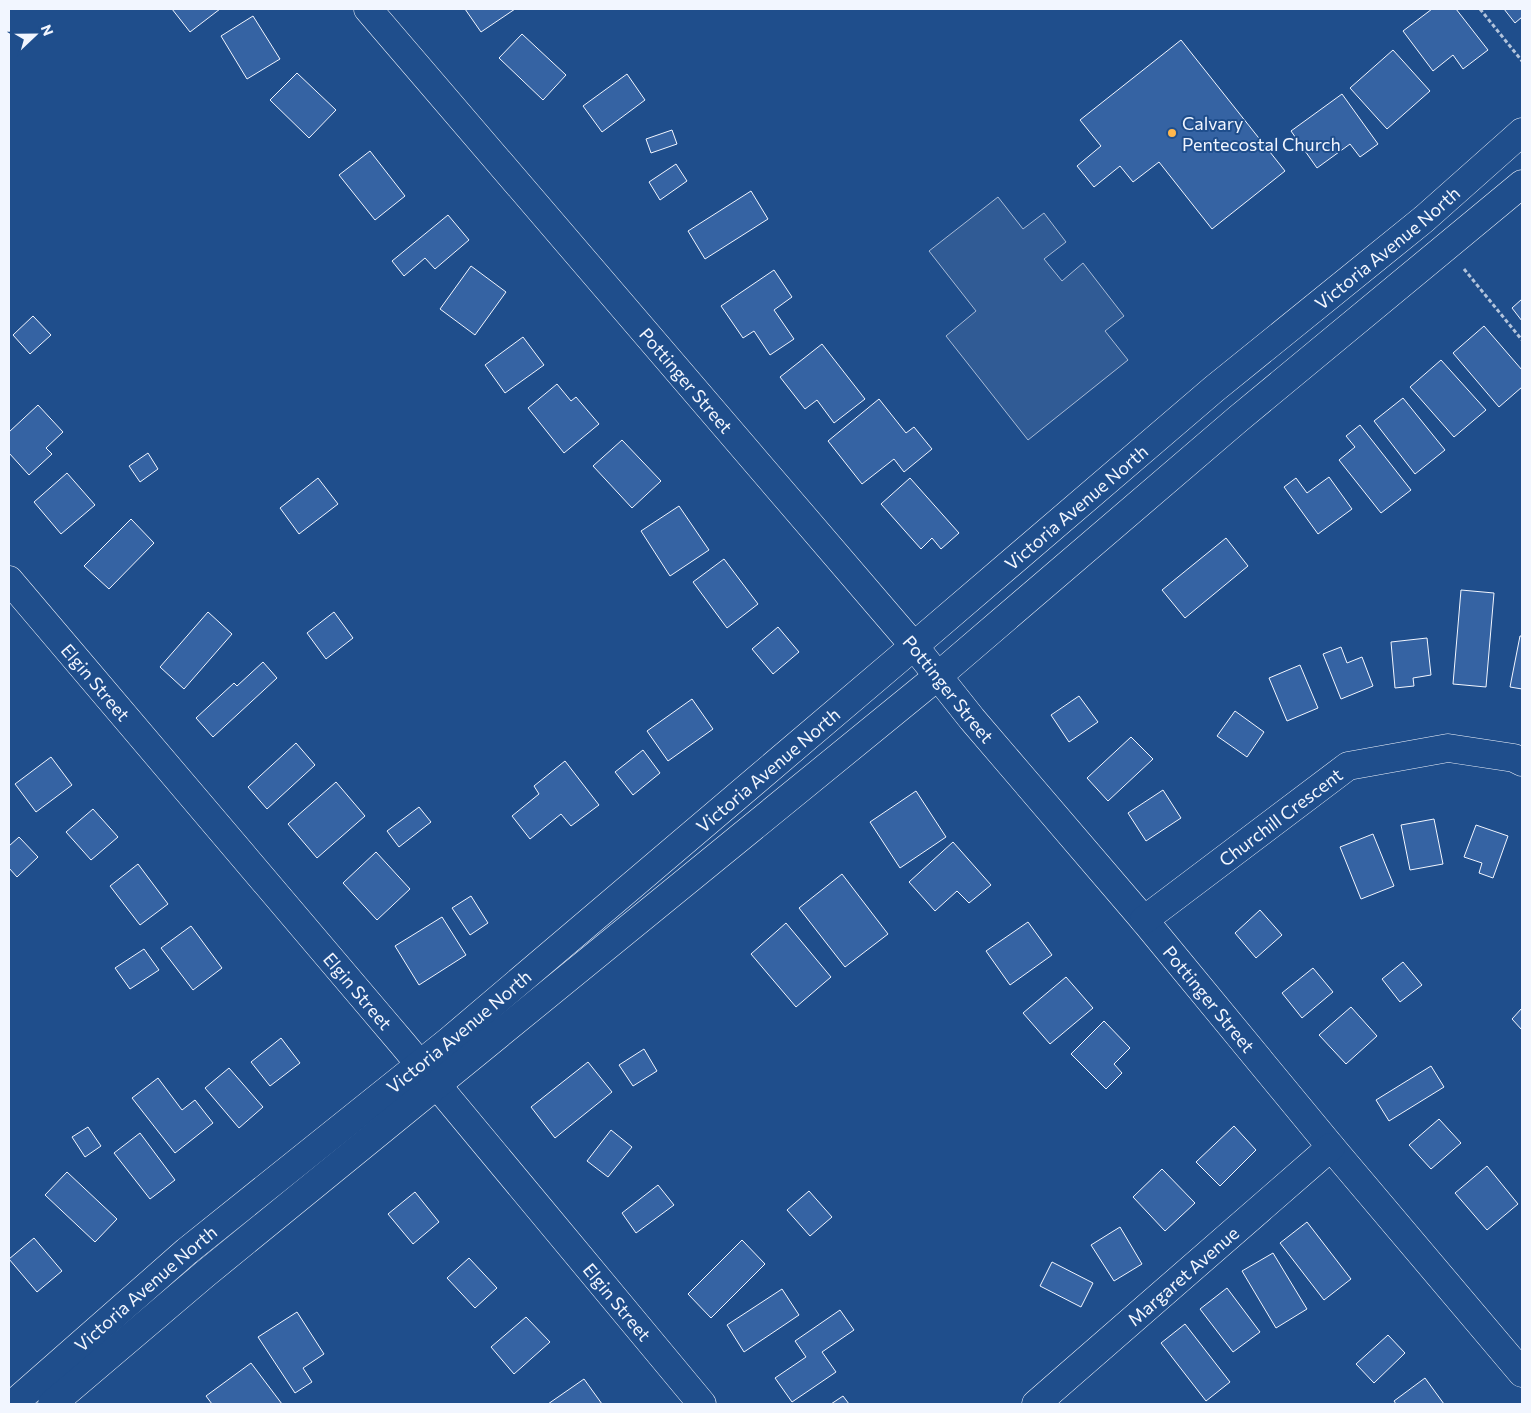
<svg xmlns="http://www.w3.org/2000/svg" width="1531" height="1413" viewBox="0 0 1531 1413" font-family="Commissioner,sans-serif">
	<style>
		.parking { fill: #305b95; stroke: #a8bbd7 }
		.building { fill: #3563a3; stroke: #f2f6ff }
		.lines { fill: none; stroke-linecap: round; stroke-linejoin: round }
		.minor-casing { stroke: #f2f6ff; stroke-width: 29 }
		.path { stroke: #b3c4dc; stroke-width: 3; stroke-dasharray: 4 2.5; stroke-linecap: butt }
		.minor { stroke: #1f4e8c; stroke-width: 28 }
		.poi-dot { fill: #ffb74d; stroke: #1f4e8c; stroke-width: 2 }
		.labels { text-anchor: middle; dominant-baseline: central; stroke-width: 4; stroke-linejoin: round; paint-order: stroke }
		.poi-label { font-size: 18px; fill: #f2f6ff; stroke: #1f4e8c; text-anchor: start }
		.street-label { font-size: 18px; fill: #f2f6ff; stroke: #1f4e8c }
	</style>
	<rect width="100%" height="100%" fill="#1f4e8c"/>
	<path class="parking" d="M 998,197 L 1023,229 L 1044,213 L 1066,242 L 1044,259 L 1062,281 L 1083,263 L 1124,316 L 1105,331 L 1128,360 L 1028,440 L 946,336 L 976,311 L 929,251 Z"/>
	<path class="building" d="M 172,9 L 220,9 L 190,32 Z
		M 465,9 L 515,9 L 481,32 Z
		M 1432,9 L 1456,9 L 1488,50 L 1463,69 L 1453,55 L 1433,71 L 1403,31 Z
		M 1504,9 L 1522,9 L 1522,17 L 1515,23 Z
		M 253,16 L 280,59 L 247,79 L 221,36 Z
		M 522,34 L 566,75 L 543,100 L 499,58 Z
		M 1181,40 L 1285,171 L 1212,229 L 1159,162 L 1133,182 L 1120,166 L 1094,187 L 1077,166 L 1101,146 L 1080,120 Z
		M 1393,50 L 1430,91 L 1387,129 L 1350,88 Z
		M 297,73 L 336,110 L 309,138 L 270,100 Z
		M 627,74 L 645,100 L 602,132 L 583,106 Z
		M 1342,94 L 1378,144 L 1360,157 L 1350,144 L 1317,168 L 1291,131 Z
		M 672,130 L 677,144 L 651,153 L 646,139 Z
		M 370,151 L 405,196 L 375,220 L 339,175 Z
		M 676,164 L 687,181 L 660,200 L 649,182 Z
		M 751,191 L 768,219 L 705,259 L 688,231 Z
		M 448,215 L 469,240 L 435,269 L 425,258 L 404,276 L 392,261 Z
		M 471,266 L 506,292 L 475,335 L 440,309 Z
		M 774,270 L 792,297 L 774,310 L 794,339 L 770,355 L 754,331 L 743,338 L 721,306 Z
		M 1522,299 L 1522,321 L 1512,308 Z
		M 33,316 L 51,335 L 30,354 L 13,335 Z
		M 1484,326 L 1522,370 L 1522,387 L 1499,407 L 1453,353 Z
		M 523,337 L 544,365 L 505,393 L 485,365 Z
		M 822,344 L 865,399 L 834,423 L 817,400 L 805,409 L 780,377 Z
		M 1441,360 L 1486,410 L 1454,437 L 1410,387 Z
		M 557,384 L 571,401 L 576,397 L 599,424 L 564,453 L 528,408 Z
		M 1403,398 L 1445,450 L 1415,474 L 1374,421 Z
		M 879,399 L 906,433 L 914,427 L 932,449 L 904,472 L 894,459 L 862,484 L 828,441 Z
		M 38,405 L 63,432 L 46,448 L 52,454 L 29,475 L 9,453 L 9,432 Z
		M 1360,425 L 1411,490 L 1381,513 L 1339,460 L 1355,447 L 1346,436 Z
		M 622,440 L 661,481 L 632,508 L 593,466 Z
		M 148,453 L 158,469 L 140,482 L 129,466 Z
		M 67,473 L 95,505 L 61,534 L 34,502 Z
		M 1329,477 L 1352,509 L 1318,534 L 1284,487 L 1296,478 L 1307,493 Z
		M 318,478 L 338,504 L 299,534 L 280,508 Z
		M 910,478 L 959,533 L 941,549 L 932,538 L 921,549 L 881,504 Z
		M 679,506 L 709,550 L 670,576 L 641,531 Z
		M 131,519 L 154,543 L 109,589 L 84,566 Z
		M 1226,538 L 1248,566 L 1185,618 L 1162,590 Z
		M 724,559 L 758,604 L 727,628 L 693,582 Z
		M 1461,590 L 1494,593 L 1486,687 L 1453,684 Z
		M 208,612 L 232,634 L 184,689 L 160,667 Z
		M 334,612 L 353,638 L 326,659 L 307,633 Z
		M 778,627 L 799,652 L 773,674 L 752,649 Z
		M 1520,636 L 1522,636 L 1522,689 L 1510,687 Z
		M 1427,638 L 1431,675 L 1413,678 L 1414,686 L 1395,688 L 1391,642 Z
		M 1341,647 L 1347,663 L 1362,657 L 1373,686 L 1341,699 L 1323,654 Z
		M 263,662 L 277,678 L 213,737 L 196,718 L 234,683 L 237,686 Z
		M 1300,665 L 1318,708 L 1287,721 L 1269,678 Z
		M 1079,696 L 1098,722 L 1069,742 L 1051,715 Z
		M 692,699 L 713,729 L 668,761 L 647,731 Z
		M 1235,711 L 1264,732 L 1247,757 L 1217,736 Z
		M 1131,737 L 1153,759 L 1108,801 L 1087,778 Z
		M 296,743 L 315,765 L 267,809 L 248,787 Z
		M 643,750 L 660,773 L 633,795 L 615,772 Z
		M 51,757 L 72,785 L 36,812 L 15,784 Z
		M 565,761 L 599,805 L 571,826 L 561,814 L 530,839 L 512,816 L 539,794 L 534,786 Z
		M 336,782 L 365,816 L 317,858 L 288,824 Z
		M 1163,790 L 1181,818 L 1146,841 L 1128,813 Z
		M 916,791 L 946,837 L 900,868 L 870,822 Z
		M 419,807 L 431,822 L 399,847 L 387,831 Z
		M 93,809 L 118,837 L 91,860 L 66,832 Z
		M 1434,819 L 1443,864 L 1410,870 L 1401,825 Z
		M 1476,825 L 1508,836 L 1493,878 L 1479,873 L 1482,863 L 1464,857 Z
		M 1373,834 L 1394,886 L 1361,899 L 1340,847 Z
		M 19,837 L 38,857 L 17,877 L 9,868 L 9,846 Z
		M 953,842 L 991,885 L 969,903 L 957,891 L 935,911 L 909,882 Z
		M 376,852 L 410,889 L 377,920 L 343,883 Z
		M 138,864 L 168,904 L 140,925 L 110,886 Z
		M 842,874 L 888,934 L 845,967 L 799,908 Z
		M 471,896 L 488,923 L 470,935 L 452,908 Z
		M 1260,910 L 1282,935 L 1256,958 L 1235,933 Z
		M 442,917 L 466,955 L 419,985 L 395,946 Z
		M 1028,922 L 1052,955 L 1010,985 L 986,951 Z
		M 786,923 L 831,977 L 796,1007 L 751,954 Z
		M 191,926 L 222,968 L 193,990 L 161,948 Z
		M 144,949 L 159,970 L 130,989 L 115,968 Z
		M 1403,962 L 1422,985 L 1400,1002 L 1382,979 Z
		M 1313,968 L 1333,992 L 1302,1018 L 1282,993 Z
		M 1066,977 L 1093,1008 L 1050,1044 L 1023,1013 Z
		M 1351,1007 L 1377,1036 L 1346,1064 L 1319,1035 Z
		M 1522,1008 L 1522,1030 L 1512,1019 Z
		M 1104,1021 L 1130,1048 L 1114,1064 L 1122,1073 L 1106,1089 L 1071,1054 Z
		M 281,1038 L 300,1063 L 270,1086 L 251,1062 Z
		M 644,1049 L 657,1071 L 633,1086 L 619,1065 Z
		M 588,1062 L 612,1092 L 555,1138 L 531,1107 Z
		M 1431,1066 L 1444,1087 L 1389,1121 L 1376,1100 Z
		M 229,1068 L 263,1107 L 239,1128 L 205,1088 Z
		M 158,1078 L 182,1110 L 195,1100 L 213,1123 L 175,1153 L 132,1098 Z
		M 1439,1119 L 1461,1143 L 1431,1169 L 1409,1145 Z
		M 1234,1126 L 1256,1150 L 1220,1186 L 1196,1162 Z
		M 88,1127 L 101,1146 L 85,1157 L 72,1137 Z
		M 611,1130 L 632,1147 L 608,1177 L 587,1161 Z
		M 140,1133 L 175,1180 L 150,1199 L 114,1153 Z
		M 1487,1166 L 1518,1204 L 1487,1230 L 1455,1193 Z
		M 1162,1169 L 1195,1203 L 1165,1231 L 1133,1197 Z
		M 67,1172 L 117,1219 L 95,1242 L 45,1195 Z
		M 658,1185 L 674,1205 L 636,1233 L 622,1213 Z
		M 809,1191 L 832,1217 L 810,1236 L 787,1210 Z
		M 415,1192 L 439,1222 L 413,1244 L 388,1214 Z
		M 1307,1222 L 1351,1279 L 1324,1300 L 1280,1243 Z
		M 1120,1227 L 1142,1264 L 1114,1281 L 1091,1245 Z
		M 34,1238 L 62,1271 L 37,1292 L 9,1259 Z
		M 742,1240 L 765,1264 L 711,1318 L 688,1294 Z
		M 1273,1253 L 1307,1309 L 1276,1328 L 1242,1271 Z
		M 469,1258 L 497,1288 L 475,1308 L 447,1278 Z
		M 1052,1262 L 1093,1283 L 1081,1307 L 1040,1286 Z
		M 1227,1288 L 1260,1332 L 1233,1352 L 1200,1309 Z
		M 782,1289 L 799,1315 L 744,1352 L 727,1325 Z
		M 840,1310 L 854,1330 L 822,1352 L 836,1372 L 792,1402 L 775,1378 L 806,1357 L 795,1341 Z
		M 297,1312 L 324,1354 L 303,1368 L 312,1382 L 295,1393 L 258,1337 Z
		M 526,1317 L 550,1342 L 514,1374 L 491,1347 Z
		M 1185,1324 L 1230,1382 L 1206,1401 L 1161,1343 Z
		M 1388,1335 L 1405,1353 L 1374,1383 L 1356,1364 Z
		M 251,1363 L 282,1404 L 212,1404 L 206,1396 Z
		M 1425,1378 L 1444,1404 L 1396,1404 L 1394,1401 Z
		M 584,1379 L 602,1404 L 548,1404 Z
		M 843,1396 L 849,1404 L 831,1404 Z"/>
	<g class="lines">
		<defs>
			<g id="minor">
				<path id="s1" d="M 368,9 L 914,646 L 972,719 L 1144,920 L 1331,1147 L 1522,1373"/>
				<path id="s2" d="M 9,580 L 402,1043 L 702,1404"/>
				<path id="s3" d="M 1144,920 L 1348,766 L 1448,748 L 1514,758 L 1522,762"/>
				<path id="s4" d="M 13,1404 L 187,1251 L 449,1041 L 914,646 L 1214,389 L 1424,219 L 1522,132"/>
				<path d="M 52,1404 L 205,1274 L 938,676 L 1238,419 L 1522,184"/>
				<path id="s5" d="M 1036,1404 L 1331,1147"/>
			</g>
		</defs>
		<use href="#minor" class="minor-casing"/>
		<path class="path" d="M 1480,9 L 1522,61
			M 1464,269 L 1522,340"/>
		<use href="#minor" class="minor"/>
	</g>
	<circle class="poi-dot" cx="1172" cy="133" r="5"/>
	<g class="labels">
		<g class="poi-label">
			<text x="1182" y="123">Calvary<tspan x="1182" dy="21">Pentecostal Church</tspan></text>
		</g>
		<g class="street-label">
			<text stroke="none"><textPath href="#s4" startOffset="1796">Victoria Avenue North</textPath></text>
			<text stroke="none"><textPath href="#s1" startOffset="489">Pottinger Street</textPath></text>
			<text stroke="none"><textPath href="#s4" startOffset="1391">Victoria Avenue North</textPath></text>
			<text stroke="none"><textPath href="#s2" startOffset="134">Elgin Street</textPath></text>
			<text stroke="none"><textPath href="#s1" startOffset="894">Pottinger Street</textPath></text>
			<text stroke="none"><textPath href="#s4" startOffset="986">Victoria Avenue North</textPath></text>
			<text stroke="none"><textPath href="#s3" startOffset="171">Churchill Crescent</textPath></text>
			<text stroke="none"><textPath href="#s2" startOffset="539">Elgin Street</textPath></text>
			<text stroke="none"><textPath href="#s1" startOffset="1299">Pottinger Street</textPath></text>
			<text stroke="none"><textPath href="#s4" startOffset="581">Victoria Avenue North</textPath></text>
			<text stroke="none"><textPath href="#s5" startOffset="195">Margaret Avenue</textPath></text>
			<text stroke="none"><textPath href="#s4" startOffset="176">Victoria Avenue North</textPath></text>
			<text stroke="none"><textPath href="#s2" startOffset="944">Elgin Street</textPath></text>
		</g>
	</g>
	<rect width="1531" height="1413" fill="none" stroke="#f2f6ff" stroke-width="20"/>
	<g transform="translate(35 35) rotate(68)" stroke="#1f4e8c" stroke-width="4" paint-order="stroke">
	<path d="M0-4L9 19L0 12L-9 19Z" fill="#f2f6ff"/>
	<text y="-8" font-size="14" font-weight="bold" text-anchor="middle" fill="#f2f6ff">N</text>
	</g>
</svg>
